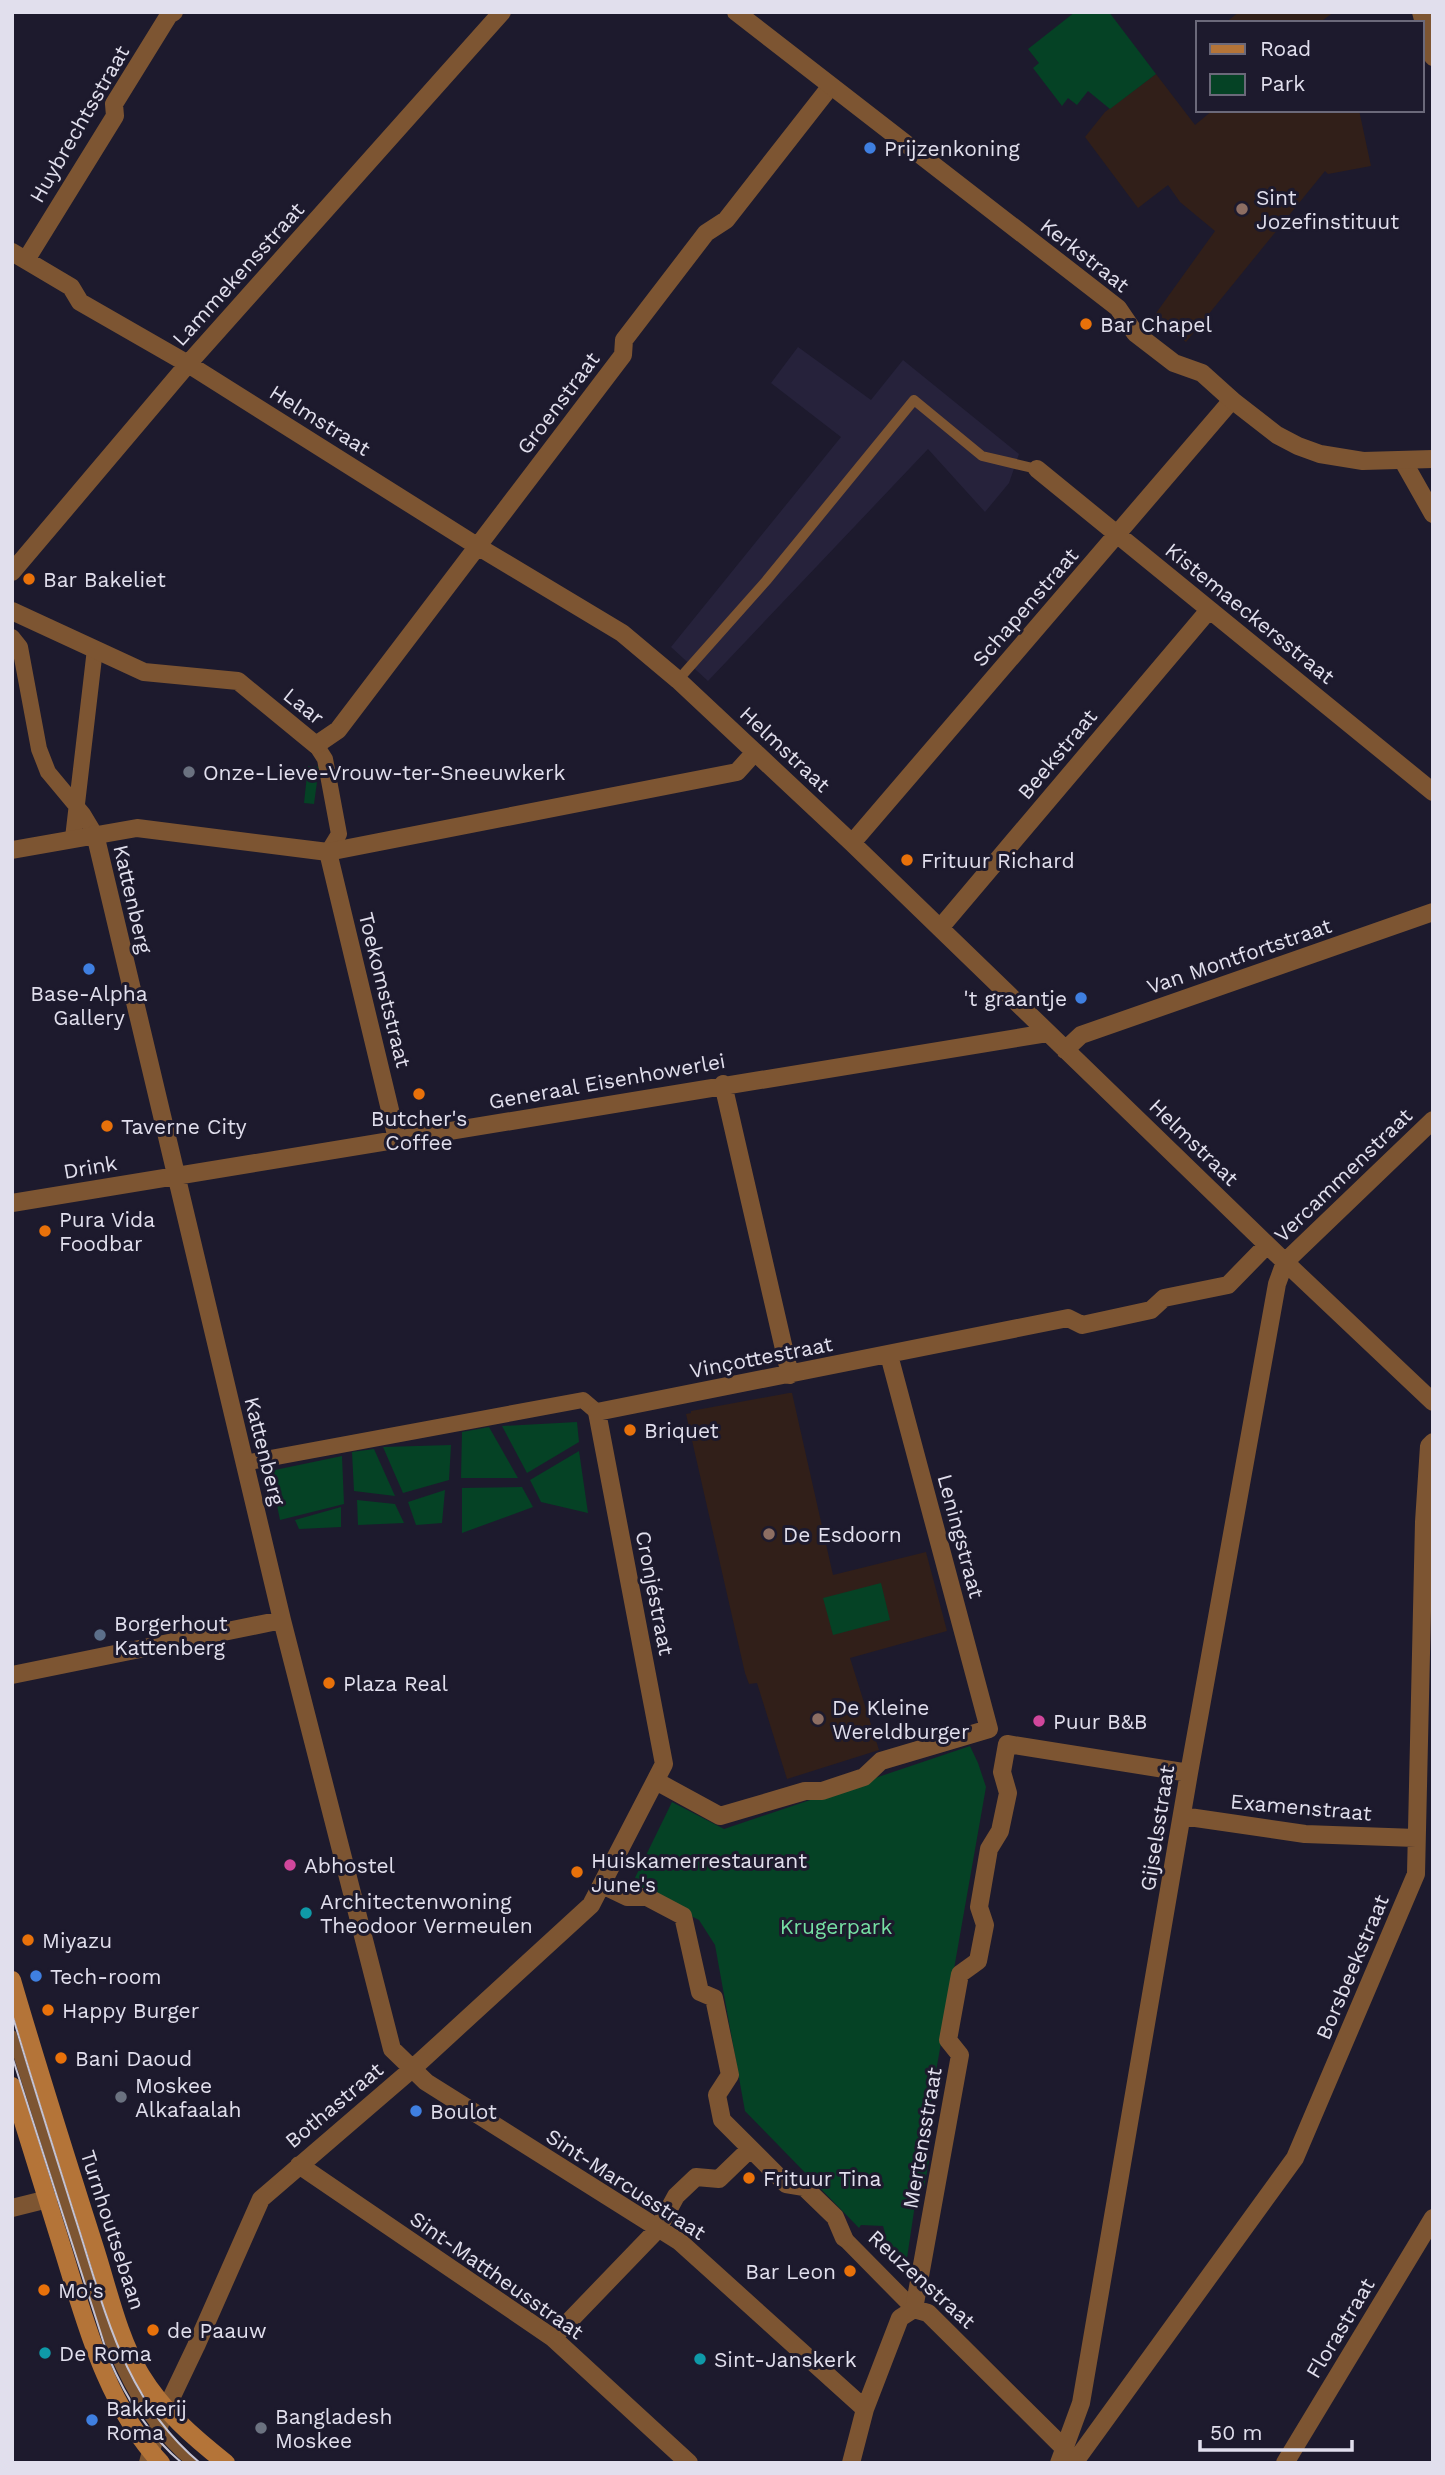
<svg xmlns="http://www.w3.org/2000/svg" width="1445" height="2475" viewBox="0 0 1445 2475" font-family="'Work Sans',sans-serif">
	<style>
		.built { fill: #26223b }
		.education { fill: #311f19 }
		.green { fill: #054225 }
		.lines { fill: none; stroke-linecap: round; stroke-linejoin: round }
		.service { stroke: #7d5532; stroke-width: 10 }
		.pedestrian { stroke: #7d5532; stroke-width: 16 }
		.minor { stroke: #7d5532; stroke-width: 18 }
		.tertiary { stroke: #7d5532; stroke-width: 18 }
		.secondary { stroke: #b47438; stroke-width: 18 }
		.tram { stroke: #c4c2d1; stroke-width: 2 }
		.shop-dot { fill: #3f7fe0; stroke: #1d1a2d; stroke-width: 2.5 }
		.education-dot { fill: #8d6e63; stroke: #1d1a2d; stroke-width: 2.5 }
		.food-dot { fill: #e8710a; stroke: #1d1a2d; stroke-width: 2.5 }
		.worship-dot { fill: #6b7280; stroke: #1d1a2d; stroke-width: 2.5 }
		.service-dot { fill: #5c6f8a; stroke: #1d1a2d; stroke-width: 2.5 }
		.hotel-dot { fill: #d1479c; stroke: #1d1a2d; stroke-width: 2.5 }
		.culture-dot { fill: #0f9aa8; stroke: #1d1a2d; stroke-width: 2.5 }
		.labels { text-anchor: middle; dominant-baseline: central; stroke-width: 6; stroke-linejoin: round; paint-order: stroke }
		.street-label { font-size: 21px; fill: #e1dfed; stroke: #1d1a2d }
		.poi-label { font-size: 21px; fill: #e1dfed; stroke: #1d1a2d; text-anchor: start }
		.park-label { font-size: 21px; fill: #75e0a3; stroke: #1d1a2d }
	</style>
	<rect width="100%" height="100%" fill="#1d1a2d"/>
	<path class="built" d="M 798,347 L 871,400 L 903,360 L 1019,454 L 1009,483 L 985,512 L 928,449 L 708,681 L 671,647 L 841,437 L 771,383 Z"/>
	<path class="education" d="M 1239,12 L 1334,12 L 1319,23 L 1225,23 Z
		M 1156,74 L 1195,125 L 1213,110 L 1359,110 L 1371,166 L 1328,174 L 1325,171 L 1186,342 L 1154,316 L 1215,231 L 1180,202 L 1168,185 L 1138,208 L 1085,137 L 1105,112 Z
		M 789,1393 L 792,1393 L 833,1575 L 926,1552 L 947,1631 L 850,1658 L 879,1750 L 787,1779 L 757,1683 L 749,1684 L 745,1673 L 686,1414 L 691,1413 L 691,1411 Z"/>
	<path class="green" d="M 1075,12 L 1109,12 L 1156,74 L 1110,109 L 1088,91 L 1077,105 L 1068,98 L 1062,106 L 1033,68 L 1039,63 L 1028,49 Z
		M 308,766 L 319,767 L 314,804 L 304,803 Z
		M 577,1422 L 579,1442 L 527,1473 L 502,1426 Z
		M 489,1427 L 518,1478 L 461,1478 L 462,1432 Z
		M 451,1445 L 449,1480 L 403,1493 L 383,1447 Z
		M 374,1449 L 395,1496 L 354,1491 L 352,1452 Z
		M 579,1451 L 588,1513 L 541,1502 L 530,1480 Z
		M 342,1456 L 344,1504 L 280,1520 L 270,1471 Z
		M 522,1487 L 533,1507 L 462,1533 L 462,1488 Z
		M 445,1490 L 442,1523 L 416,1525 L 408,1502 Z
		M 357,1500 L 395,1504 L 404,1523 L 358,1525 Z
		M 341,1507 L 341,1527 L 299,1529 L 295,1520 Z
		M 881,1583 L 890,1620 L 833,1635 L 823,1598 Z
		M 970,1746 L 978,1763 L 986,1787 L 922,2151 L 929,2161 L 924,2188 L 917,2191 L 907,2258 C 880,2251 890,2247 883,2226 L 861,2225 L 859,2228 L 745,2111 L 715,1945 L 699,1920 L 631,1886 L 672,1802 L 724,1829 Z"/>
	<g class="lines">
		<path class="service" d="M 678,680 L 766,581 L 914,400 L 982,456 L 1037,469
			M 12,2035 C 31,2097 51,2158 70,2219 C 98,2307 117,2400 192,2463"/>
		<path class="pedestrian" d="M 12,637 L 20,647 L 39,749 L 48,772 L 83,814 L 95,834
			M 316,745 L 325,759 L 339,834 L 328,852
			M 73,838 L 95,649
			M 244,1463 L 583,1400 L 597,1412
			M 844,2238 L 914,2309"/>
		<path class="minor" d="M 1421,12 L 1433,57
			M 12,252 L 71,287 L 80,302 L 188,364 L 477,546 L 622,633 L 678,680 L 852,843 L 1285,1262 L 1433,1402
			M 26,260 L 115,116 L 114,104 L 169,15 L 174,12
			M 1403,461 L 1433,514
			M 1037,469 L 1433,792
			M 12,572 L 188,364 L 502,12
			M 12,611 L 144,672 L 238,681 L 316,745 L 338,730 L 623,355 L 624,340 L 706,233 L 726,220 L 830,87
			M 95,834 L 282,1620 L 392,2049 L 426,2082 L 680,2242 L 865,2409
			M 852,843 L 1232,400
			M 12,850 L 137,828 L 328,852 L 737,772 L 755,752
			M 328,852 L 397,1139
			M 940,928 L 1209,610
			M 1065,1050 L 1081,1035 L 1433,912
			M 723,1084 L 790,1375
			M 12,1203 L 1047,1033
			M 12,1675 L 282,1620
			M 656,1781 L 720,1816 L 805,1791 L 822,1791 L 864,1777 L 881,1761 L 989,1729 L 889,1355
			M 1182,1816 L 1305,1834 L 1416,1838
			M 602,1885 L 627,1897 L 647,1897 L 683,1916 L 700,1992 L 714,1998 L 730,2075 L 717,2095 L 722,2120 L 786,2184 L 804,2187 L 835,2217 L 844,2238
			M 299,2165 L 553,2338 L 689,2463
			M 12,2208 L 48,2199
			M 914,2309 L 960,2055 L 948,2040 L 960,1974 L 978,1961 L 985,1925 L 979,1907 L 989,1849 L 1000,1831 L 1008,1793 L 1002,1772 L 1007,1744 L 1189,1773
			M 914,2309 L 928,2313 L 1065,2449
			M 553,2338 L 658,2229 L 676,2196 L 696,2177 L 719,2179 L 750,2149
			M 148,2463 L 155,2436 L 166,2409 L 196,2346 L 261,2199 L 411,2070 L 591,1905 L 664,1764 L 597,1412 L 1068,1318 L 1082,1325 L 1151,1310 L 1164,1298 L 1228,1285 L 1267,1245
			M 851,2463 L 865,2409 L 900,2318 L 914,2309
			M 1059,2463 L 1081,2403 L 1189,1773 L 1277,1284 L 1285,1262 L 1433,1120
			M 1074,2463 L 1295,2158 L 1416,1874 L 1424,1522 L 1429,1446 L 1433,1442
			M 1285,2463 L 1433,2218"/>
		<path class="tertiary" d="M 736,12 L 1118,308 L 1135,333 L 1174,363 L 1202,373 L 1232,400 L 1277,435 L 1298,446 L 1320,454 L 1363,461 L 1433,459"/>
		<path class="secondary" d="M 12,1980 C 38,2069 66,2157 94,2245 C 108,2288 118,2337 141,2375 C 163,2411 193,2437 226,2463
			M 12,2086 C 29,2141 46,2195 63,2250 C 86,2324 106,2404 161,2463"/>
		<path class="tram" d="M 12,2014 C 32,2081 53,2147 74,2214 C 104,2306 122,2398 200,2463
			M 12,2056 L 108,2356 C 125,2396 148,2435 182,2463"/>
	</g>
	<g class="shop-dot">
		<circle cx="870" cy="148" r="7"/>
		<circle cx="89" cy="969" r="7"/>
		<circle cx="1081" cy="998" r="7"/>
		<circle cx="36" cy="1976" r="7"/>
		<circle cx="416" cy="2111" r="7"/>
		<circle cx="92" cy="2420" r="7"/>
	</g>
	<g class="education-dot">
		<circle cx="1242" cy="209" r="7"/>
		<circle cx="769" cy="1534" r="7"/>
		<circle cx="818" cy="1719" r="7"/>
	</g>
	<g class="food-dot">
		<circle cx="1086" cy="324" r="7"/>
		<circle cx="29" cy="579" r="7"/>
		<circle cx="907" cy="860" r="7"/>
		<circle cx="419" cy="1094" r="7"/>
		<circle cx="107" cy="1126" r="7"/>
		<circle cx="45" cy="1231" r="7"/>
		<circle cx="630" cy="1430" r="7"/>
		<circle cx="329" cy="1683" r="7"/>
		<circle cx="577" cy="1872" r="7"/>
		<circle cx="28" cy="1940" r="7"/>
		<circle cx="48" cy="2010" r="7"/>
		<circle cx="61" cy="2058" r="7"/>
		<circle cx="749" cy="2178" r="7"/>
		<circle cx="850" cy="2271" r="7"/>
		<circle cx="44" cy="2290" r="7"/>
		<circle cx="153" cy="2330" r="7"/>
	</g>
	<g class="worship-dot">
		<circle cx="189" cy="772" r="7"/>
		<circle cx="121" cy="2097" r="7"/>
		<circle cx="261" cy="2428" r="7"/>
	</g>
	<circle class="service-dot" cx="100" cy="1635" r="7"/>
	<g class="hotel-dot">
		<circle cx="1039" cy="1721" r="7"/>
		<circle cx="290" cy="1865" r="7"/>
	</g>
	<g class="culture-dot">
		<circle cx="306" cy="1913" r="7"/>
		<circle cx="45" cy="2353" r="7"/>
		<circle cx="700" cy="2359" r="7"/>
	</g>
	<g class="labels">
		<g class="street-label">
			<text transform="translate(79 124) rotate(-60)">Huybrechtsstraat</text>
			<text transform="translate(1085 255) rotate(38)">Kerkstraat</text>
			<text transform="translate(238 274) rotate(-48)">Lammekensstraat</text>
			<text transform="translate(558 403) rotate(-53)">Groenstraat</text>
			<text transform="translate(320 420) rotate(32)">Helmstraat</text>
			<text transform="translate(1025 607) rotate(-49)">Schapenstraat</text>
			<text transform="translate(1250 613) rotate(39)">Kistemaeckersstraat</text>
			<text transform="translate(304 706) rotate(39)">Laar</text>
			<text transform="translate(785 749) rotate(43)">Helmstraat</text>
			<text transform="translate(1057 754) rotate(-50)">Beekstraat</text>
			<text transform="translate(133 899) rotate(77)">Kattenberg</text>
			<text transform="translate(1239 956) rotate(-19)">Van Montfortstraat</text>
			<text transform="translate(385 990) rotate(76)">Toekomststraat</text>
			<text transform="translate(607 1081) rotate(-10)">Generaal Eisenhowerlei</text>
			<text transform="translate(1194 1142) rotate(44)">Helmstraat</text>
			<text transform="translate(90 1167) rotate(-10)">Drink</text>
			<text transform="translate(1343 1175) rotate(-44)">Vercammenstraat</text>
			<text transform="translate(761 1357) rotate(-11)">Vinçottestraat</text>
			<text transform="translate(265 1451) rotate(76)">Kattenberg</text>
			<text transform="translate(961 1536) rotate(75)">Leningstraat</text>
			<text transform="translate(655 1593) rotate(79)">Cronjéstraat</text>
			<text transform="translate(1301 1807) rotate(5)">Examenstraat</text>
			<text transform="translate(1157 1828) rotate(-81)">Gijselsstraat</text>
			<text transform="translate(1352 1967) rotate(-67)">Borsbeekstraat</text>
			<text transform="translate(334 2105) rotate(-40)">Bothastraat</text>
			<text transform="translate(922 2138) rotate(-80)">Mertensstraat</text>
			<text transform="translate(626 2184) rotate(33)">Sint-Marcusstraat</text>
			<text transform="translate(113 2230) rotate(72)">Turnhoutsebaan</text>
			<text transform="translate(497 2275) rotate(35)">Sint-Mattheusstraat</text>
			<text transform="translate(922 2279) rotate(42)">Reuzenstraat</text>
			<text transform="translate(1340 2328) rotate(-59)">Florastraat</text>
		</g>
		<g class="poi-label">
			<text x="884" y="148">Prijzenkoning</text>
			<text x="1256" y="197">Sint<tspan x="1256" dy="24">Jozefinstituut</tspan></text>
			<text x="1100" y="324">Bar Chapel</text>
			<text x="43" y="579">Bar Bakeliet</text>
			<text x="203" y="772">Onze-Lieve-Vrouw-ter-Sneeuwkerk</text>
			<text x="921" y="860">Frituur Richard</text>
			<text x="89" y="993" text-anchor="middle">Base-Alpha<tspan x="89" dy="24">Gallery</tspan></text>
			<text x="1067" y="998" text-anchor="end">'t graantje</text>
			<text x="419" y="1118" text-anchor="middle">Butcher's<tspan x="419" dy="24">Coffee</tspan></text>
			<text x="121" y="1126">Taverne City</text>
			<text x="59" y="1219">Pura Vida<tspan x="59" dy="24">Foodbar</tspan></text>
			<text x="644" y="1430">Briquet</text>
			<text x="783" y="1534">De Esdoorn</text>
			<text x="114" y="1623">Borgerhout<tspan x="114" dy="24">Kattenberg</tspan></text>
			<text x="343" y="1683">Plaza Real</text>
			<text x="832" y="1707">De Kleine<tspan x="832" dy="24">Wereldburger</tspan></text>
			<text x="1053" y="1721">Puur B&amp;B</text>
			<text x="591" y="1860">Huiskamerrestaurant<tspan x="591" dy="24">June's</tspan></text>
			<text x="304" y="1865">Abhostel</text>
			<text x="320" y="1901">Architectenwoning<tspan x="320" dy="24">Theodoor Vermeulen</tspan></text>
			<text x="42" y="1940">Miyazu</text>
			<text x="50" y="1976">Tech-room</text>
			<text x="62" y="2010">Happy Burger</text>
			<text x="75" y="2058">Bani Daoud</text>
			<text x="135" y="2085">Moskee<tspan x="135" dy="24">Alkafaalah</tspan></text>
			<text x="430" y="2111">Boulot</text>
			<text x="763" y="2178">Frituur Tina</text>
			<text x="836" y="2271" text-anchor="end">Bar Leon</text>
			<text x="58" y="2290">Mo's</text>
			<text x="167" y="2330">de Paauw</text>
			<text x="59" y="2353">De Roma</text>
			<text x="714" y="2359">Sint-Janskerk</text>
			<text x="106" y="2408">Bakkerij<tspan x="106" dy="24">Roma</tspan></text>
			<text x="275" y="2416">Bangladesh<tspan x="275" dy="24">Moskee</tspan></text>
		</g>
		<g class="park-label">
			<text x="836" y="1926">Krugerpark</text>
		</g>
	</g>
	<rect width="1445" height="2475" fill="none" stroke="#e1dfed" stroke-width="28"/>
	<rect x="1196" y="21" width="228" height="91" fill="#1d1a2d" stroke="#6b697a" stroke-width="2"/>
	<rect x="1210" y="44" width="35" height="10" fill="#b47438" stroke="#6b697a" stroke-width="2"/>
	<text x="1260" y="56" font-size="21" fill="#e1dfed">Road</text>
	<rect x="1210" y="74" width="35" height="21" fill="#054225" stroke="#6b697a" stroke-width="2"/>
	<text x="1260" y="91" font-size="21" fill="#e1dfed">Park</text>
	<path d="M1200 2440v10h152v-10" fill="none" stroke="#e1dfed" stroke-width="3.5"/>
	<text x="1210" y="2440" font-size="21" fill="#e1dfed" stroke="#1d1a2d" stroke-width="5" paint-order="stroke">50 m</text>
</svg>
